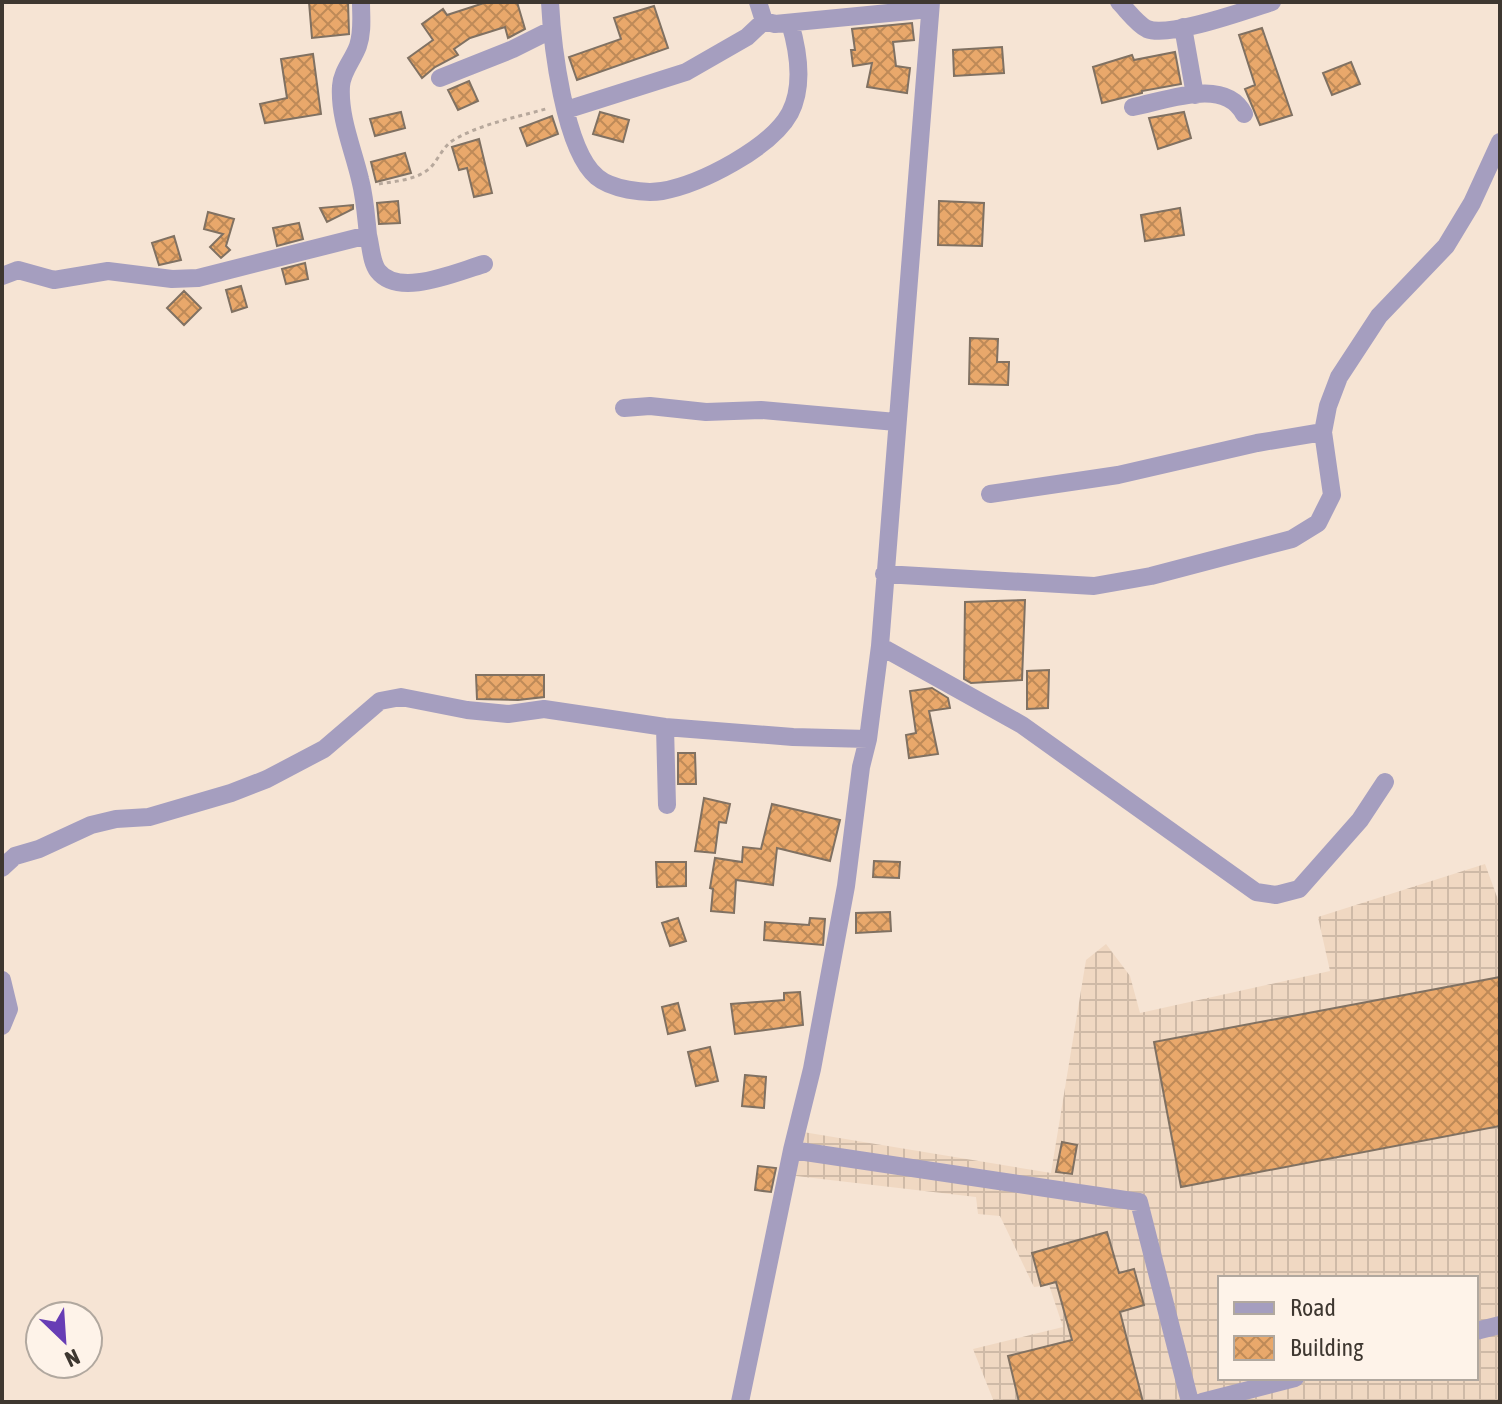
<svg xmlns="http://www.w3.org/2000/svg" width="1502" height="1404" viewBox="0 0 1502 1404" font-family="'Asap Condensed',sans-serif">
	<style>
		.industrial { fill: url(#industrial-grid); fill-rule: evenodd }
		.building { fill: url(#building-cross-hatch); stroke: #807162; stroke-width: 2 }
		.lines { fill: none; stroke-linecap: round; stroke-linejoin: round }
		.path { stroke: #b7a89c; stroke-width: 3; stroke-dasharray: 4 4; stroke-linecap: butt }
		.minor { stroke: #a59ebf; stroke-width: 18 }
	</style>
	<defs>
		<pattern id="industrial-grid" width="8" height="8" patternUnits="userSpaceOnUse" patternTransform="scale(2)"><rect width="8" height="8" fill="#f0d8c2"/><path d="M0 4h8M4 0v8" fill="none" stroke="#cfbaa7"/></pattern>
		<pattern id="building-cross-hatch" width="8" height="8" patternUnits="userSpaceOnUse" patternTransform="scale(2)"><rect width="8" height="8" fill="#e9a86b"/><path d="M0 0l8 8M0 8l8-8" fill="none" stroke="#be8a58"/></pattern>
	</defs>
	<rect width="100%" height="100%" fill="#f6e4d4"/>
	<path class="industrial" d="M 1485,864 L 1500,905 L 1500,1402 L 994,1402 L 973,1349 L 1063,1327 L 1049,1285 L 1034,1287 L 1000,1216 L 978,1214 L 976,1197 L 796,1176 L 803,1132 L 1051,1173 L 1086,960 L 1106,944 L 1130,976 L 1140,1013 L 1330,971 L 1318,917 ZM 1220,1278 L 1476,1278 L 1476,1378 L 1220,1378 Z"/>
	<path class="building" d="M 309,2 L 348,2 L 349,34 L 312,38 Z
		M 487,2 L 517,2 L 525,29 L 508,38 L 505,27 L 470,38 L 454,49 L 458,55 L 435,67 L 422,78 L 408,58 L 433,40 L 422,24 L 443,9 L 447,15 Z
		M 654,6 L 668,48 L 577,80 L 569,57 L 621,39 L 614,18 Z
		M 912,23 L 914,40 L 893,42 L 896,66 L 910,68 L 907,93 L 867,87 L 872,63 L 853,66 L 851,50 L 855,50 L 852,29 Z
		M 1262,28 L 1292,115 L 1260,125 L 1245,89 L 1255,85 L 1239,35 Z
		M 1002,47 L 1004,73 L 954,76 L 953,50 Z
		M 1175,52 L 1181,84 L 1142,91 L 1142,93 L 1102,103 L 1093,67 L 1132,55 L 1134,60 Z
		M 313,54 L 321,114 L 265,123 L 260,104 L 287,98 L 281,59 Z
		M 1351,62 L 1360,84 L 1332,95 L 1323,73 Z
		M 469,81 L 478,101 L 458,110 L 448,90 Z
		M 401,112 L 405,128 L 375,136 L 370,119 Z
		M 600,112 L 629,120 L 623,142 L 593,134 Z
		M 1184,112 L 1191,138 L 1158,149 L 1149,118 Z
		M 552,116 L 558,134 L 527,146 L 520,128 Z
		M 479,139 L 492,193 L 474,197 L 467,168 L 459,170 L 452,147 Z
		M 405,153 L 411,173 L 376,182 L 371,162 Z
		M 398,201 L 400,223 L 379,224 L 377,203 Z
		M 939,201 L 984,203 L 982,246 L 938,245 Z
		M 353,205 L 353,209 L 327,222 L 320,208 Z
		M 1180,208 L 1184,235 L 1145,241 L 1141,215 Z
		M 208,212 L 234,219 L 226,246 L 230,250 L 221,258 L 210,247 L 223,234 L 204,229 Z
		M 299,223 L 303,239 L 277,246 L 273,228 Z
		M 174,236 L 181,260 L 159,265 L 152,243 Z
		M 305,263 L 308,279 L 286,284 L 282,269 Z
		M 241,286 L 247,307 L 232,312 L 226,290 Z
		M 184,291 L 201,308 L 184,325 L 167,308 Z
		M 970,338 L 998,339 L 997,362 L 1009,362 L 1008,385 L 969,384 Z
		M 1025,600 L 1022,680 L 971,683 L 964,679 L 965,602 Z
		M 1049,670 L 1048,708 L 1027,709 L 1027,671 Z
		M 476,675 L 544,675 L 544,697 L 518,700 L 477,699 Z
		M 932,688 L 948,698 L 950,708 L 929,711 L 938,754 L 909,758 L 906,735 L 916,733 L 910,691 Z
		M 678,753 L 695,753 L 696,784 L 678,784 Z
		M 704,798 L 730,804 L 726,823 L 719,822 L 715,853 L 695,851 Z
		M 772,804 L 840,820 L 830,861 L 777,848 L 773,885 L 736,880 L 734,913 L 711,911 L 713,889 L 710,888 L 715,858 L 742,862 L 743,847 L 761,849 Z
		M 874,861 L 900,862 L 899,878 L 873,877 Z
		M 656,862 L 686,862 L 686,886 L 657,887 Z
		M 890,912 L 891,931 L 856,933 L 856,913 Z
		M 678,918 L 686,941 L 670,946 L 662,923 Z
		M 810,918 L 825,919 L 823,945 L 764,940 L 765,922 L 809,925 Z
		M 1500,977 L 1500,1126 L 1181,1187 L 1154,1042 Z
		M 800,992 L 803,1025 L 735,1034 L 731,1004 L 784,1000 L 784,993 Z
		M 678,1003 L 685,1030 L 668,1034 L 662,1007 Z
		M 710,1047 L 718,1081 L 696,1086 L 688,1052 Z
		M 745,1075 L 766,1077 L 764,1108 L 742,1106 Z
		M 1062,1142 L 1077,1145 L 1072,1174 L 1056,1172 Z
		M 758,1166 L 776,1168 L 771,1192 L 755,1190 Z
		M 1107,1232 L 1119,1273 L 1134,1269 L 1144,1305 L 1120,1312 L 1143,1402 L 1019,1402 L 1008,1356 L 1072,1340 L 1056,1282 L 1041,1286 L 1032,1253 Z"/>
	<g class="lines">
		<path class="path" d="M 379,184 C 396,181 418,180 431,167 C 440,157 443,146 455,139 C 484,123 518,117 549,108"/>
		<path class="minor" d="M 550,2 C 552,43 564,150 597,177 C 611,189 644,194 662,191 C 701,184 771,148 790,113 C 804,86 798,50 790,23
			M 758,2 L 764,21 L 775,24 L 930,9
			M 1119,2 C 1127,10 1137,24 1147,29 C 1170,38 1247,10 1272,2
			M 1183,27 L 1195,95
			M 440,78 L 513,49 L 551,30
			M 1133,107 C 1165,101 1225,76 1244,114
			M 566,110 L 686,72 L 747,37 L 764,21
			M 368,235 C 371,246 371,262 378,271 C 399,298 456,272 484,264
			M 2,276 L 18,270 L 54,280 L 108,271 L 172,279 L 198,278 L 368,235 C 366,216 365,198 360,179 C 353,149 339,117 341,86 C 342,71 353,60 358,46 C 363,31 361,17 361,2
			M 624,408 L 650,406 L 706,412 L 761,410 L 896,422
			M 990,494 L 1118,475 L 1257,443 L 1323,432
			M 884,574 L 1094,586 L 1151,576 L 1292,539 L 1318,523 L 1332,495 L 1323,432 L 1328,406 L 1339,377 L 1379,316 L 1446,246 L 1472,203 L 1500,142
			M 880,646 L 1022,725 L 1256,892 L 1276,895 L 1299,889 L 1360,820 L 1385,782
			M 665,727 L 667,805
			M 2,868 L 15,856 L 39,849 L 91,825 L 116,819 L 149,817 L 231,793 L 267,779 L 324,749 L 380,701 L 401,697 L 467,710 L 508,714 L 544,709 L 665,727 L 793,737 L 868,739
			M 2,980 L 9,1009 L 2,1026
			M 792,1150 L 1139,1202 L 1190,1402
			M 1476,1331 L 1500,1325
			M 740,1402 L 792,1150 L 812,1069 L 846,886 L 861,767 L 868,739 L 880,646 L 931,2
			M 1202,1402 L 1295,1378"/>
	</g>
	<rect width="1502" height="1404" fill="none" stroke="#3e3730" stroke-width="8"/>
	<rect x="1218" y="1276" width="260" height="104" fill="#fef3e9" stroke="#b1a89f" stroke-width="2"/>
	<rect x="1234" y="1302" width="40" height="12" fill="#a59ebf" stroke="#b1a89f" stroke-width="2"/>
	<text x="1290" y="1316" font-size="24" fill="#3e3730">Road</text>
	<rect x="1234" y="1336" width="40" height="24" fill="url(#building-cross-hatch)" stroke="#b1a89f" stroke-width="2"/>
	<text x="1290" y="1356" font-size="24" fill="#3e3730">Building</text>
	<g transform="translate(64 1340) rotate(155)"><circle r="38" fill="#fef3e9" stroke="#b1a89f" stroke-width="2"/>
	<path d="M0-6L14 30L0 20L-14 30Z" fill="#673db5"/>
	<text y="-12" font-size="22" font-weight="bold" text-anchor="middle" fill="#3e3730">N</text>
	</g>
</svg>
